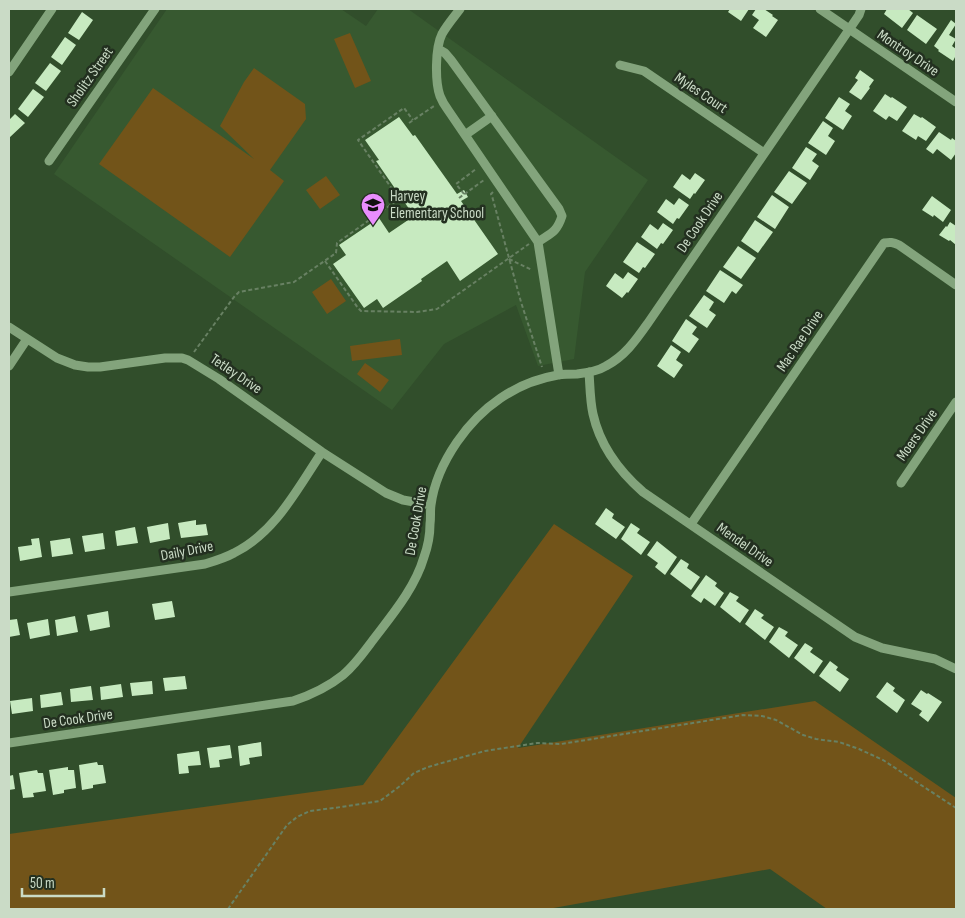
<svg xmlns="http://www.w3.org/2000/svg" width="965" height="918" viewBox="0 0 965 918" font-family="'Sofia Sans Condensed',sans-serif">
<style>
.built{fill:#375930}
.green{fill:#725419}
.building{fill:#c7eac0}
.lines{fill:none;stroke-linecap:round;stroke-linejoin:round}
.path{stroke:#688163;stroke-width:2;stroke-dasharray:4 2.5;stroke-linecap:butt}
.minor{stroke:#83a47c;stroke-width:9}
.labels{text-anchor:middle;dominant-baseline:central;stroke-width:5;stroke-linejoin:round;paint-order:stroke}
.street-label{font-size:15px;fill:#cadbc6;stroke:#233020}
.poi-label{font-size:15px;fill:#cadbc6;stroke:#233020;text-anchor:start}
</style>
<rect width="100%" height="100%" fill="#314e2b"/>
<path class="built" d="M167 9H341L366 26 378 9H408L648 180 585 272 574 359 538 366 516 305 444 344 392 410 54 174Z"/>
<path class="green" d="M350 33 371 81 355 88 334 39Z
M254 68 305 104 306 119 270 170 284 181 230 257 99 164 153 88 254 159 220 126 244 82Z
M326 176 340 195 320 209 306 190Z
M331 279 346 301 327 314 312 292Z
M400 339 402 355 352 361 350 346Z
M365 363 389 380 380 392 357 374Z
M554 524 633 576 518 748 815 701 956 798V909H827L770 869 548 909H9V834L363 785Z"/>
<path class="building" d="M730 9H749L741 21 728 12Z
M756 9H764L773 15 772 16 778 20 766 37 753 28 759 20 752 15Z
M887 9H908L913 13 902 28 884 14Z
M82 12 93 20 79 40 68 33Z
M917 15 937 29 926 44 907 30Z
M951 20 956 24 949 35 956 39 952 46 956 49V55L953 61 938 51 939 50 934 46Z
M65 37 76 45 62 65 51 57Z
M50 63 61 71 46 91 35 83Z
M860 70 874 80 869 87 870 88 861 100 849 92 858 80 855 78Z
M33 89 44 97 28 117 18 109Z
M885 94 891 98 892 97 907 107 897 121 889 116 886 120 873 111Z
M839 97 850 104 845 111 852 116 843 130 825 118Z
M15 114 25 123 9 138V120Z
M914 114 921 118 922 117 936 127 926 141 918 136 916 140 902 131Z
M399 117 413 136 415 135 457 194 464 190 468 197 461 201 498 254 460 281 447 261 421 279 422 281 383 308 377 299 364 308 333 264 346 255 339 245 379 218 389 233 414 216 376 161 379 160 365 140Z
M823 121 833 128 828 136 835 141 826 155 808 143Z
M939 132 951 140 952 138 956 141V153L951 160 937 149 933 154 926 149Z
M806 147 817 154 812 161 819 166 810 180 792 168Z
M789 171 807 183 792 204 774 192Z
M695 173 705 180 695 194 694 193 690 199 673 187 682 174 690 180Z
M772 195 789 207 775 229 757 217Z
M932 196 951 210 943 222 934 215 933 217 922 210Z
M679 198 689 205 679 219 677 218 673 224 657 212 666 199 674 205Z
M755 220 773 232 758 253 741 241Z
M950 222 956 226V245L950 240 949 241 939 235 946 226 947 227Z
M663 223 673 230 663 244 661 243 657 249 641 237 650 224 658 230Z
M637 242 655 254 645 268 643 267 639 273 623 262Z
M738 246 756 258 741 279 723 267Z
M720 270 743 285 736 294 732 291 724 303 706 291Z
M628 272 638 279 628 293 627 292 622 298 606 286 615 273 623 279Z
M704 295 714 302 709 310 716 315 707 328 689 316Z
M686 319 697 327 692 334 699 339 689 353 672 341Z
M671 345 681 352 676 360 683 365 674 378 657 366Z
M606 508 614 514 612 518 625 527 616 539 595 524Z
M196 520V525L206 524 208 535 181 538 178 523Z
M168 523 170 539 150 543 147 527Z
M631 523 640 529 637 533 650 542 641 555 621 539Z
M135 527 138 543 117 546 115 531Z
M103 533 105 549 85 552 82 536Z
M39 538 42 557 20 561 18 547 32 545 31 539Z
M70 538 73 554 52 557 50 541Z
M657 541 677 557 665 575 655 567 658 563 647 555Z
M681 559 689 564 687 568 700 577 691 590 670 574Z
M706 575 717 583 715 586 724 593 715 606 704 598 701 603 691 596Z
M730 592 739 597 736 601 749 610 740 623 720 607Z
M172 601 175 617 155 620 152 604Z
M755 609 764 615 761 618 774 627 765 640 745 624Z
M108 611 110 627 90 631 87 615Z
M75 616 78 632 57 636 55 620Z
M17 619 20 635 9 637V620Z
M48 619 50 635 30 639 27 623Z
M779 627 788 632 785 636 798 645 789 658 769 642Z
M805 643 813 648 810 652 823 661 814 674 794 658Z
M830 661 838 667 836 670 849 679 840 692 819 676Z
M185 676 187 689 165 691 163 678Z
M152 681 153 694 132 696 130 683Z
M887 682 895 688 893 691 905 700 897 713 876 697Z
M121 684 123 697 101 700 100 687Z
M91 686 93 700 71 702 70 689Z
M921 690 927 694 928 693 942 702 928 722 919 715 922 711 911 704Z
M61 692 63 705 41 708 40 695Z
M32 698 33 711 12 714 10 701Z
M261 742 262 756 249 758 250 764 240 766 238 746Z
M230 745 232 758 219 760 220 767 210 768 207 748Z
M199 751 201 765 188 766 189 773 179 774 177 754Z
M97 762 98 765H103L106 783 93 785V788L82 790 79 765Z
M68 767V770H74L76 788 64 790V793L53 795 49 770Z
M37 770 38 773H43L46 791 33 793 34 797 23 798 19 773Z
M13 775 15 789 9 790V776Z"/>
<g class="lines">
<path class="path" d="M409 123 434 106
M493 192 491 194 492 196 521 302 542 367
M464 194 456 184 476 169
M459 198 484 180
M509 259 532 270
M325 261 358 308 361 311 417 312 437 309 529 244
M194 352 234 297 239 292 294 282 336 253 337 243 399 199 358 140 404 108 413 120
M228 909 287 825 297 817 310 811 341 807 380 801 400 786 414 773 428 767 456 759 485 751 537 743 561 744 743 715 762 716 776 720 803 735 816 739 839 742 859 749 883 760 956 808"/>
<path class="minor" d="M460 9C454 17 447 25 442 34 435 48 435 82 440 96 442 101 445 106 448 110L538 242 559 375
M820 9 956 102
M438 49 445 53 451 60 559 209 562 216C557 232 551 233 538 242
M620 65 644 71 764 153
M9 72 52 9
M465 135 492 116
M49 161 155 9
M9 327 57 358 75 365 88 367H100L165 358H182L188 360 219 379 322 452 386 493 403 500 431 505
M9 366 27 339
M589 372C590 386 590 401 593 414 600 446 619 471 643 492L855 637 882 648 935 659 956 669
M901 483 956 402
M691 524 884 243C890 242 893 242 899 245L956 285
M9 592 205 564C215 561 225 558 234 553 275 533 298 488 322 452
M9 743 293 701C311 695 328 687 343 675 355 665 364 652 373 640 392 615 415 588 424 557 428 546 430 535 430 524 431 517 430 511 431 505 434 482 444 461 457 442 481 407 516 382 558 375 564 374 571 374 577 374 586 373 598 371 606 366 625 356 636 340 648 323L842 40 859 15 861 9"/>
</g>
<defs>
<symbol id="school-pin" viewBox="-11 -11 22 30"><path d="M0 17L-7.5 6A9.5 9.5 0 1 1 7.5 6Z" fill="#e98dfd" stroke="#233020"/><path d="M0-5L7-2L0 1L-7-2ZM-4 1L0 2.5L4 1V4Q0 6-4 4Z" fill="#111"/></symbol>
</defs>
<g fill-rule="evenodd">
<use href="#school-pin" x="359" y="191" width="28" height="38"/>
</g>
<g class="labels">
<g class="street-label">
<text transform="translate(908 53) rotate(34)">Montroy Drive</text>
<text transform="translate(90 77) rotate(-55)">Sholitz Street</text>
<text transform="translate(701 93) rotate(34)">Myles Court</text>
<text transform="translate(700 222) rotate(-56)">De Cook Drive</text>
<text transform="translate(800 341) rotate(-56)">Mac Rae Drive</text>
<text transform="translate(236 374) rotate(34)">Tetley Drive</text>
<text transform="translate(917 435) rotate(-55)">Moers Drive</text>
<text transform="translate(416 521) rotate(-80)">De Cook Drive</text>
<text transform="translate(745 545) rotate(35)">Mendel Drive</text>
<text transform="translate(187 551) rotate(-11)">Daily Drive</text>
<text transform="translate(78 719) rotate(-8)">De Cook Drive</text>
</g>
<g class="poi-label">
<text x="390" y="196">Harvey<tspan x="390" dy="17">Elementary School</tspan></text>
</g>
</g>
<rect width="965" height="918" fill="none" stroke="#cadbc6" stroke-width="20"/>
<path d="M22 888v8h82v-8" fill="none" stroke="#cadbc6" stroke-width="2.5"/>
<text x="30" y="888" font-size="15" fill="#cadbc6" stroke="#233020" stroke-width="4" paint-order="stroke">50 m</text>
</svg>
